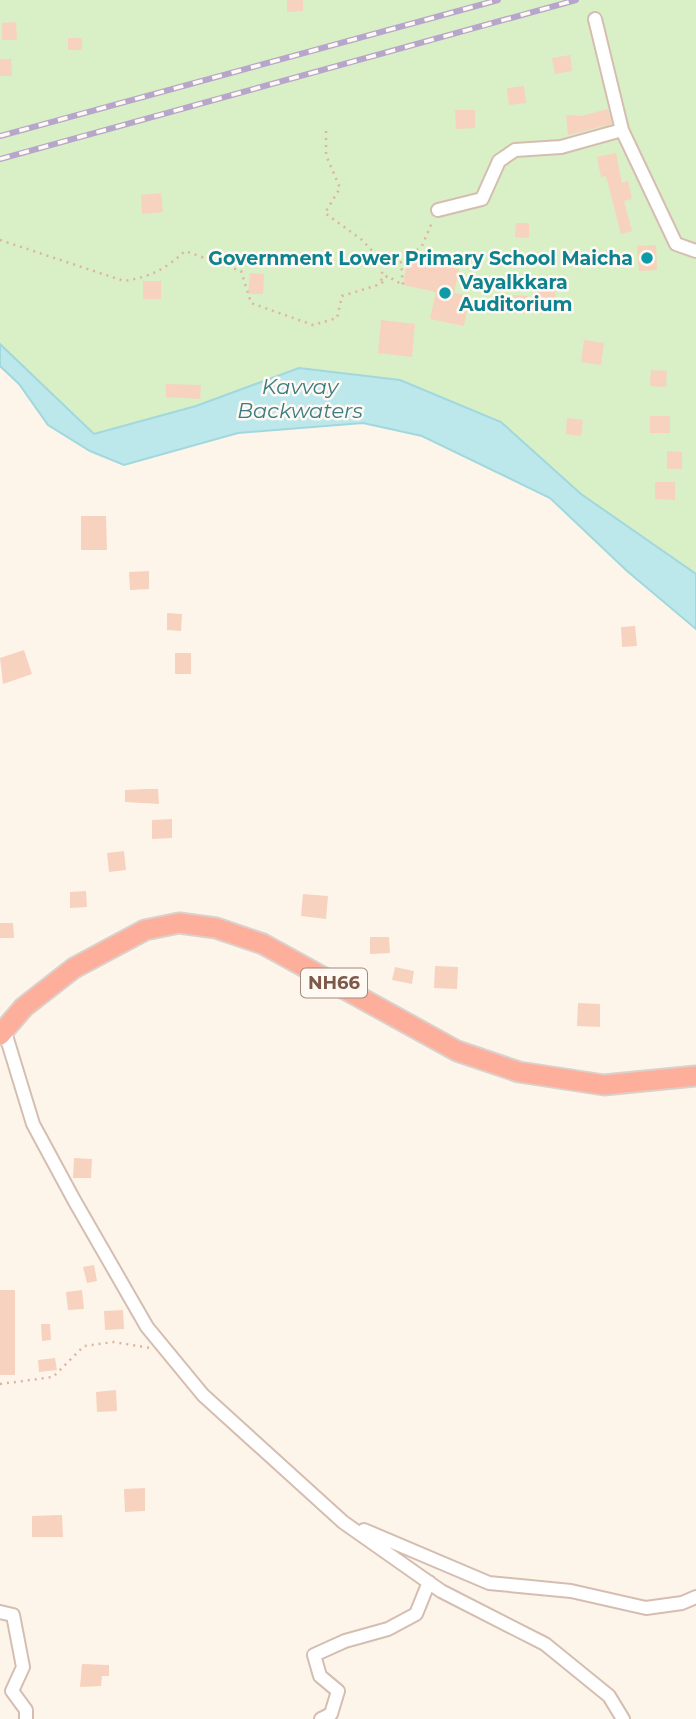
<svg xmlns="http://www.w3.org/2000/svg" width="696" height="1719" viewBox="0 0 696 1719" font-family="Montserrat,sans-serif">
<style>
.green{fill:#d9efc6}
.water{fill:#bce7eb;stroke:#a1d8de;stroke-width:2}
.building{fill:#f7d2bf}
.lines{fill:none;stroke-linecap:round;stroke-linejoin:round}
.minor-casing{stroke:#d5beb1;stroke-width:16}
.highway-casing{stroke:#dbd1cc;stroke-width:23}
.path{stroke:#ddb4a1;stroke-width:2.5;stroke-dasharray:2 5;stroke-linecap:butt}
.minor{stroke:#fff;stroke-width:12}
.highway{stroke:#fdaf9c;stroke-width:19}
.rail-casing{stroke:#b7a5cb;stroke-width:6}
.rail{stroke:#fff9f3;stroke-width:3.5;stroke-dasharray:10;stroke-linecap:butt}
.culture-dot{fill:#0f9aa8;stroke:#fff9f3;stroke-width:2.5}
.labels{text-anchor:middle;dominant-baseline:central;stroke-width:5;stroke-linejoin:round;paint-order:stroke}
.shield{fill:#fff9f3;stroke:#a4897d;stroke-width:2}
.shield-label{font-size:18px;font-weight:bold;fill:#7d594a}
.culture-label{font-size:19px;font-weight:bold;fill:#0d838f;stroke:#fff9f3;text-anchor:end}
.water-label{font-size:21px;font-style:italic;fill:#3b7c83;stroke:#fff9f3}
</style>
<rect width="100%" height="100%" fill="#fef5ea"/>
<path class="green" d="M0 0H696V574L581 494 501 422 196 406 94 434 0 344Z"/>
<path class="water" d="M0 344 94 434 196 406 299 368 400 380 501 422 581 494 696 574V629L627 571 550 498 422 436 363 423 238 433 124 465 90 451 48 425 19 384 0 366Z"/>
<path class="building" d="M287 0H303V11L287 12Z
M16 22 17 40H2V23Z
M68 38H82V50H68Z
M570 55 572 71 555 74 552 58Z
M0 59H11L12 76H0Z
M524 86 526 103 509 105 507 88Z
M608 109 612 124 568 135 566 115 581 116Z
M455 110H475V128L456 129Z
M616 153 622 183 628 181 632 199 624 201 632 231 621 234 606 176 601 177 597 157Z
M161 193 163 212 142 214 141 195Z
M516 223H529V238L515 237Z
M656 245 657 270 639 271 637 246Z
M408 259 459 269 454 293 470 296 464 326 430 319 436 292 403 285Z
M250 273 264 274 263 294H248Z
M143 281H161V299H143Z
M555 289 556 300 539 301 538 290Z
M513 295 528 296 526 313 511 312Z
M381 320 415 324 412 357 378 353Z
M584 340 604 343 601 365 581 362Z
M651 370 667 371 666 387 650 386Z
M166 384 201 385 200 399 166 397Z
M650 416H670V433H650Z
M567 418 583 420 581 436 566 434Z
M667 451 682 452V469H667Z
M655 482H675V500L655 499Z
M81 516H106L107 550H81Z
M149 571V589L130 590 129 572Z
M167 613 182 614 181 631 167 630Z
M635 626 637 646 622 647 621 627Z
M24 650 32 674 3 684 0 658Z
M175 653H191V674H175Z
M146 789H158L159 804 125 802V790Z
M172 819V838L152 839V820Z
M124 851 126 870 109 872 107 853Z
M86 891 87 907 70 908V892Z
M303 894 328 896 326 919 301 916Z
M0 923H13L14 938H0Z
M370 937H389L390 953 370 954Z
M435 966 458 967 457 989 434 988Z
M395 967 414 971 412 984 392 980Z
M578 1003 600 1004V1027L577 1026Z
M74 1158 92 1159 91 1178H73Z
M94 1265 97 1281 87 1283 83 1267Z
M0 1290H15V1375H0Z
M82 1290 84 1309 68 1310 66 1292Z
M123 1310 124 1329 105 1330 104 1311Z
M41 1324H50L51 1340 42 1341Z
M55 1358 57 1370 39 1372 38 1360Z
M116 1390 117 1411 97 1412 96 1392Z
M145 1488V1511L125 1512 124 1489Z
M62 1515 63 1537H32V1516Z
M82 1664 109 1665V1676H102L101 1686 80 1687Z"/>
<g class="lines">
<defs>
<path id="minor" d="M595 19 622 130 676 244 696 251
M438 210 482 199 499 161 515 150 561 147 622 130
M4 1029 33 1124 74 1200 147 1327 203 1395 343 1522 441 1591 545 1644 609 1696 623 1719
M364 1530 489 1583 571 1591 646 1608 682 1603 696 1597
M0 1612 13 1615 23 1667 12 1691 26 1710V1719
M321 1719 331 1714 338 1691 320 1676 314 1655 345 1641 388 1629 416 1614 429 1582"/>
<path id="highway" d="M0 1035 24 1007 74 968 145 930 179 923 216 928 263 944 457 1051 519 1072 604 1085 696 1076"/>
</defs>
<use href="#minor" class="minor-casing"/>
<use href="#highway" class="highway-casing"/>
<path class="path" d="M326 131V155L340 188 325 213 362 240 383 262 381 284
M0 240 124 281C150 277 166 269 185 251L241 271 251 303 313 325 337 318 342 296 381 284 387 276 403 285 401 262 422 246 433 220
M0 1384 53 1377 84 1346 114 1342 150 1348"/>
<use href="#minor" class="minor"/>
<use href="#highway" class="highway"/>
<defs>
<path id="rail" d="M0 136 498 0
M0 159 576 0"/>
</defs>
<use href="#rail" class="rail-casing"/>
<use href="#rail" class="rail"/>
</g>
<g class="culture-dot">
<circle cx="647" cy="258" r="7"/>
<circle cx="445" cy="293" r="7"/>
</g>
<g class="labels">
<rect class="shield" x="301" y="968.5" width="66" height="29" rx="5"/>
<g class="shield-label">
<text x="334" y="983">NH66</text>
</g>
<g class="culture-label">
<text x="633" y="258">Government Lower Primary School Maicha</text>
<text x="459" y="282" text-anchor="start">Vayalkkara<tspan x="459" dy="22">Auditorium</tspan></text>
</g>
<g class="water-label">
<text x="300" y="386">Kavvay<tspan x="300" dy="24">Backwaters</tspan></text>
</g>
</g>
</svg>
